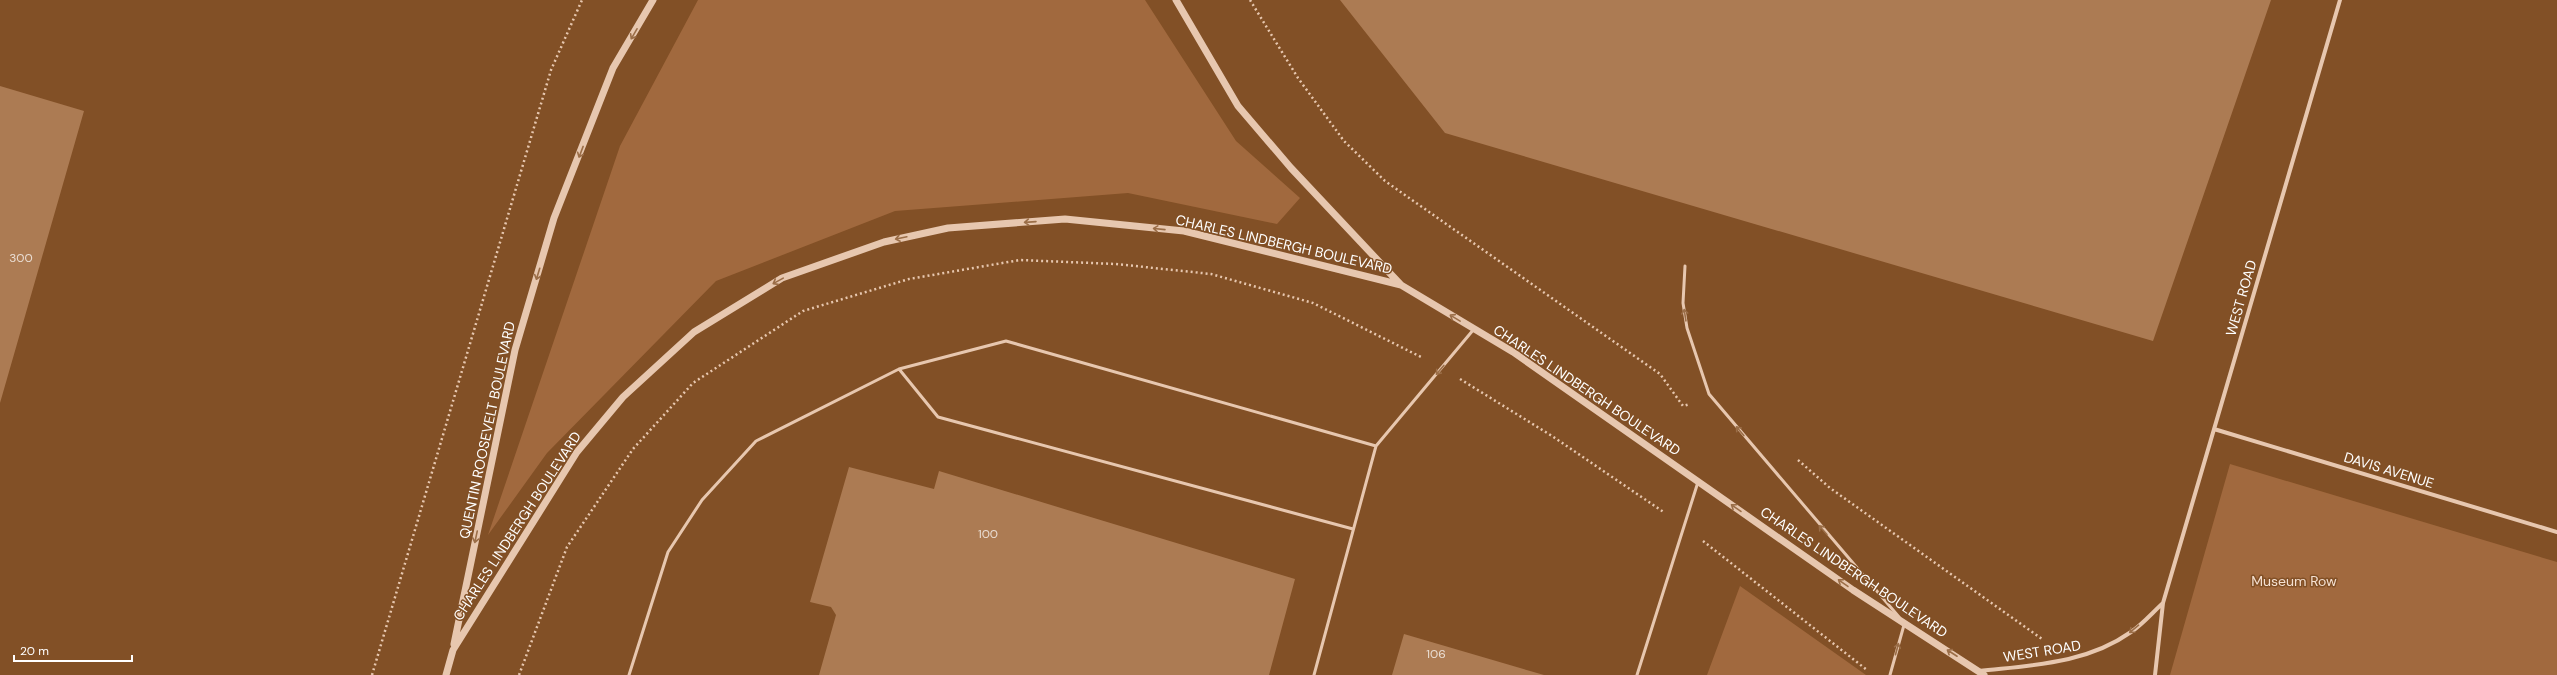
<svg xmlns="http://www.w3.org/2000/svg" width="2557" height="675" viewBox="0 0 2557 675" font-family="'DM Sans',sans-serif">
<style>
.green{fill:#a1693e}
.building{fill:#ac7b53}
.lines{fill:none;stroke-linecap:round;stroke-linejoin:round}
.path{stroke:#e7c7af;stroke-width:2.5;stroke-dasharray:2 3;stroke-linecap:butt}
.service{stroke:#e7c7af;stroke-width:3}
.minor{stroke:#e7c7af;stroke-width:4}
.tertiary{stroke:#e7c7af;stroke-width:7}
.oneway{stroke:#9b6e48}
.labels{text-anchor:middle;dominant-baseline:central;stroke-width:3;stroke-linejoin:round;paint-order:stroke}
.number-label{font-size:12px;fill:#eaded4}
.street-label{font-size:14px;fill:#fff;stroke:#825026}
.park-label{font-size:14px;fill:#f5e1d2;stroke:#825026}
</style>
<rect width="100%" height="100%" fill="#825026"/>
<path class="green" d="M698 0H1145L1236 141 1300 198 1277 224 1128 193 895 211 716 281 547 453 488 535 620 146Z
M2230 464 2557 562V675H2170Z
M1740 586 1866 675H1707Z"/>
<path class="building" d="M1340 0H2271L2153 341 1445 133Z
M0 86 84 111 0 403Z
M849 467 934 489 939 471 1295 579 1269 675H819L836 615 831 607 810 602Z
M1404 634 1544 675H1392Z"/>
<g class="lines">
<path class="path" d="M1250 0 1298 78 1344 141 1385 181 1660 374 1683 406 1690 404
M1460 379 1552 436 1665 513
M1798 460 1830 488 2042 639
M1703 541 1867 670
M372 675 551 70 582 0
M519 675 567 547 633 449 693 383 803 311 909 279 1020 260 1116 264 1211 274 1313 303 1421 357"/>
<path class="service" d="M1685 266 1683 303 1687 328 1709 394 1899 617
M899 369 938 417 1353 529
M1376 446 1474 329
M629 675 668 552 702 500 756 441 899 369 1006 341 1376 446 1314 675
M1637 675 1698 482
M1890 675 1904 625"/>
<path class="minor" d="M2214 429 2557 532
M1979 671C2032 665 2086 664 2131 632 2143 624 2153 612 2163 603
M2155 675 2163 603 2340 0"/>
<path class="tertiary" d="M1176 0 1238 106 1291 168 1401 285
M454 644 515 350 554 218 613 68 653 0
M446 675 453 650 577 452 623 397 694 332 782 278 884 242 948 228 1065 219 1184 231 1401 285 1513 352 1853 590 1984 675"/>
</g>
<defs><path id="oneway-shaft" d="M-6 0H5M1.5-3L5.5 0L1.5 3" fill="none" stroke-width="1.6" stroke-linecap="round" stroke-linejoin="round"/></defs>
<g class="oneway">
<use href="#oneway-shaft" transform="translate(634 34) rotate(120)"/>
<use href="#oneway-shaft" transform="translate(581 152) rotate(111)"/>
<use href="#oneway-shaft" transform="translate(1030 222) rotate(176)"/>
<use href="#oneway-shaft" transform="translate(1159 229) rotate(-174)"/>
<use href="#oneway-shaft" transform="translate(901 238) rotate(168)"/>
<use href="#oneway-shaft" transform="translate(538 274) rotate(107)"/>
<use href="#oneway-shaft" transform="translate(778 281) rotate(151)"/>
<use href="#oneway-shaft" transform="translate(1685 315) rotate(-99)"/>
<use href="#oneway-shaft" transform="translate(1455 318) rotate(-149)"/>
<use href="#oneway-shaft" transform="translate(1440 370) rotate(130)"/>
<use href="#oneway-shaft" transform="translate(1740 431) rotate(-130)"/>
<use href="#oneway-shaft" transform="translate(1736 508) rotate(-145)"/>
<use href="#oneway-shaft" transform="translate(1823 530) rotate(-131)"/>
<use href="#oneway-shaft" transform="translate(476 537) rotate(102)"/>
<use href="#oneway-shaft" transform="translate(1843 583) rotate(-145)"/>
<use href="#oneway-shaft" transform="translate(2134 629) rotate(140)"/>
<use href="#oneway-shaft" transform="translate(1897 649) rotate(-75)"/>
<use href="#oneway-shaft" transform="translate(1952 653) rotate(-147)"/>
</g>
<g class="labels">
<g class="number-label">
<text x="21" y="258">300</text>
<text x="988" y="534">100</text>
<text x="1436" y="654">106</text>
</g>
<g class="street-label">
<text transform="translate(1284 244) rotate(13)">CHARLES LINDBERGH BOULEVARD</text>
<text transform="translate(2241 298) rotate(-74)">WEST ROAD</text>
<text transform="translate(1587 390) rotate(34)">CHARLES LINDBERGH BOULEVARD</text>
<text transform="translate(487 430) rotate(-78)">QUENTIN ROOSEVELT BOULEVARD</text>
<text transform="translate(2389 470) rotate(17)">DAVIS AVENUE</text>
<text transform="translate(517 526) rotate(-57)">CHARLES LINDBERGH BOULEVARD</text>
<text transform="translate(1854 572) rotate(34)">CHARLES LINDBERGH BOULEVARD</text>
<text transform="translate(2042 651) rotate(-9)">WEST ROAD</text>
</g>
<g class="park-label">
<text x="2294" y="581">Museum Row</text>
</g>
</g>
<path d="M14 655v6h118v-6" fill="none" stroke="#ffffff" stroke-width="2"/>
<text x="20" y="655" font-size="12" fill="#ffffff" stroke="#825026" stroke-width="3" paint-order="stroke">20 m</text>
</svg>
